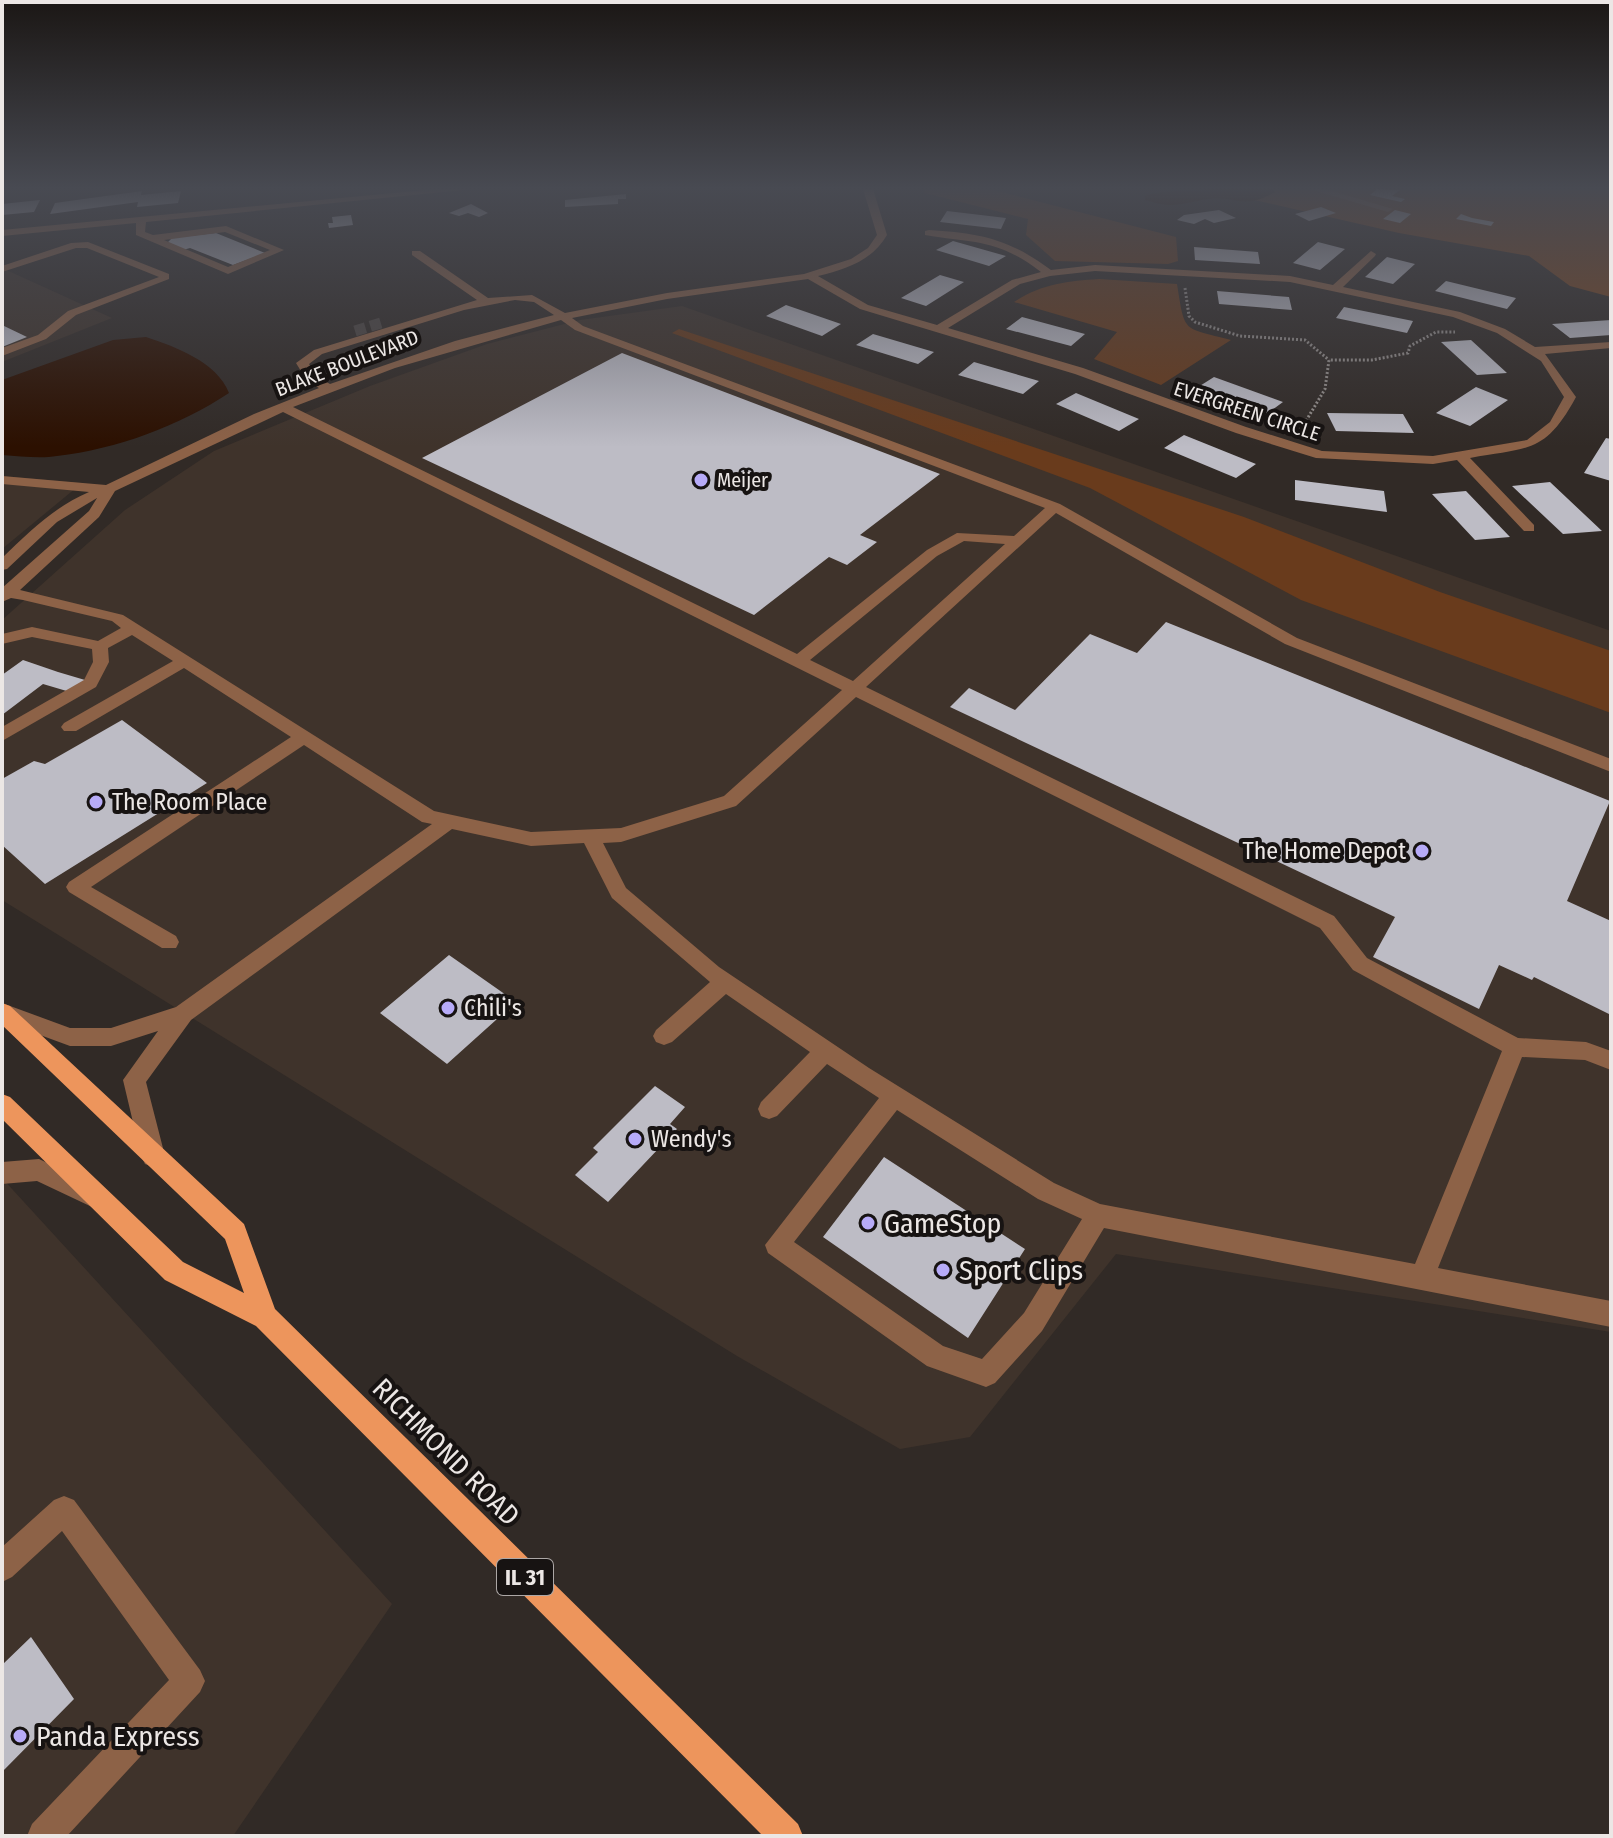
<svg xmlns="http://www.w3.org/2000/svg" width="1613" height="1838" viewBox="0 0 1613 1838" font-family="'Fira Sans Condensed',sans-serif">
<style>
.built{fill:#3f332b}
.green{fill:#693b1c}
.forest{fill:#7c451f}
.water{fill:#2c1000}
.building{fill:#bdbcc5}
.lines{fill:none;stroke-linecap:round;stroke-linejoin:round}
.minor-tunnel{stroke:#4d4643;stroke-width:11;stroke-dasharray:11 5;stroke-linecap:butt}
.path{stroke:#948e8b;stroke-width:3;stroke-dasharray:2 2;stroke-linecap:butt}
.minor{fill:#8d6247;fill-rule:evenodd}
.major{fill:#ed955c;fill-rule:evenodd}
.poi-dot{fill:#b7abf8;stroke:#171312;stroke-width:3}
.labels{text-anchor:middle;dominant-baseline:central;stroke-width:8;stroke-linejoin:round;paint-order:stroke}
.far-street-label{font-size:20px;fill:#ece7e5;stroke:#171312}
.far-poi-label{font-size:20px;fill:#ece7e5;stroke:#171312;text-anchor:start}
.shield{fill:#171312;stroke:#aca7a6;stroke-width:2}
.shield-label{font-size:22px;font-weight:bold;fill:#ece7e5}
.poi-label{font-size:24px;fill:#ece7e5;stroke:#171312;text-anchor:start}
.near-poi-label{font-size:28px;fill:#ece7e5;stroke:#171312;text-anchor:start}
.near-street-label{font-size:28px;fill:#ece7e5;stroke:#171312}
</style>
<rect width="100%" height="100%" fill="#312a26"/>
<path class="built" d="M2 268 112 318 2 362Z
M682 306 1611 631V1332L1116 1254 970 1437 900 1449 737 1356 2 900V620L125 510 214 451 370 386 487 344 580 320Z
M2 476 82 483 2 549Z
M2 1178 392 1604 233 1836H2Z"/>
<path class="green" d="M923 189H990L1176 237 1178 261 1168 264 1055 261 1026 235 1028 219 925 193Z
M1099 279 1177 284C1185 334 1182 327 1231 340L1161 385 1094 359 1117 332 1014 302C1041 284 1068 281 1099 279Z
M679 329 1244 517 1440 592 1611 651V713L1301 600 1090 488 672 333Z"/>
<path class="forest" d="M1206 189 1611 190V297L1570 286 1529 256 1399 233Z"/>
<path class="water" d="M1208 189H1273L1275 192C1241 211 1236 195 1207 199 1180 204 1173 209 1145 200V196C1165 189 1187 193 1208 189Z
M146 337C176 347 217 362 229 393 179 426 117 449 57 456 40 459 20 456 2 455V380L113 340Z"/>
<path class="building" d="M1377 189 1400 190 1392 196 1405 199 1401 202 1370 195Z
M142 191 141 195 181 191 178 203 137 207 138 202 50 214 55 203Z
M626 194V199H618V204L565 207V200Z
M40 200 34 212 2 215V204Z
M471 204 488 213 479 217 468 213 459 216 449 213Z
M1321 207 1336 213 1309 221 1295 214Z
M1219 210 1236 218 1214 223 1205 219 1194 224 1177 220 1184 215Z
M1395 210 1411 214 1400 223 1383 219Z
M947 211 1006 218 1001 229 940 222Z
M1461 214 1472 218 1494 222 1491 226 1456 219Z
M351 215 353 225 329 228 328 223H333L332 217Z
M216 233 265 253 233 265 190 248 183 250 167 243 172 238Z
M953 241 1006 256 989 266 936 250Z
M1318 242 1345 249 1320 270 1293 263Z
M1194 247 1258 252 1260 264 1195 260Z
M1387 257 1415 264 1393 284 1365 277Z
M940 275 964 282 926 306 901 298Z
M1446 281 1516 298 1507 309 1435 291Z
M1217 291 1289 297 1292 310 1219 304Z
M786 305 841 324 822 336 766 316Z
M1344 307 1413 321 1407 333 1336 318Z
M1022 317 1085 334 1071 346 1006 329Z
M1611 320V335L1570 338 1552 324Z
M2 325 27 337 2 347Z
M873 334 934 352 918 364 856 345Z
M1471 340 1507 373 1477 375 1441 342Z
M622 353 940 474 860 535 877 542 847 565 829 557 754 615 422 458Z
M974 362 1039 381 1023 394 958 375Z
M1214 377 1283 402 1265 415 1195 389Z
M1476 387 1508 400 1470 426 1436 413Z
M1076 393 1139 419 1119 431 1056 404Z
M1327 413 1403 414 1414 433 1336 431Z
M1184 435 1256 464 1236 478 1164 448Z
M1606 438 1611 439V481L1584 473Z
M1295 480 1384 491 1387 512 1295 500Z
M1550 482 1602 531 1563 534 1512 486Z
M1466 491 1510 537 1475 540 1432 494Z
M1166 622 1610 801 1567 901 1611 921V1015L1534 977 1532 980 1499 965 1479 1009 1373 957 1395 917 950 707 969 688 1015 710 1090 634 1137 653Z
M23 660 58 672 85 680 70 692 43 684 2 715V675Z
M122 720 207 783 45 884 2 845V779L34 761 45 764Z
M449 955 516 1002 447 1064 380 1013Z
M655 1086 685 1107 670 1124 677 1129 608 1202 575 1175 598 1152 593 1148Z
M884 1157 1025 1249 968 1338 823 1237Z
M31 1637 74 1699 2 1772V1665Z"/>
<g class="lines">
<path class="minor-tunnel" d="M355 331 381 323"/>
<path class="path" d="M1185 288 1189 316 1195 322 1240 336 1305 340 1329 360
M1300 431 1325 389 1329 360H1372L1408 353 1410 346 1436 332H1455"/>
<path class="minor" d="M436 189H473L146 222 145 232 153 235 226 226 284 250 228 274 136 235V223L2 236V230ZM225 232 270 250 228 267 164 240Z
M863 189H873L887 235C872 261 846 269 818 276L868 305 937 325 1012 280 1041 272C996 238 977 244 925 235V231L929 230C980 233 1009 239 1051 270L1095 265 1290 276 1333 285 1371 251 1376 254 1375 256 1343 287 1460 312 1505 329 1535 347 1611 342V348L1545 354 1576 397C1545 454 1529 447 1470 458L1534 525V531H1524L1457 460 1433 464 1316 458 1236 433 1075 374 860 309 808 279 667 299 572 318 583 326 1060 504 1297 638 1611 759V772L1285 644 1056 513 866 687 1334 916 1367 958 1518 1038 1586 1042 1611 1051V1070L1585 1060 1522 1057 1438 1268 1611 1301V1327L1104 1228 1042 1331 995 1383 986 1387 927 1366 768 1253 765 1245 879 1098 827 1064 777 1116 769 1119 761 1116 758 1109 761 1102 810 1052 726 994 672 1042 664 1045 656 1042 653 1036 656 1030 710 982 612 898 584 843 531 846 452 829 191 1020 146 1082 165 1156 161 1164 153 1167 145 1164 141 1156 123 1080 158 1031 111 1046H70L2 1021V1003L70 1028H111L176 1007 432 824 422 822 304 745 91 887 176 936 179 942 176 948H162L69 892 66 887 69 882 291 737 184 668 76 731H64L61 727 64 723 173 661 132 635 108 648 109 662 96 687 2 741V727L84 680 93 662 92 649 32 637 2 644V634L32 627 98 641 121 628 112 621 23 600 11 598 2 602V588L89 511 97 498 57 522 7 569 2 570V558C29 532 54 507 89 492L2 484V476L106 485 254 414 319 388 307 381 296 363 314 350 477 300 412 255V251H420L488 298 532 295 565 313 667 293 804 274 851 259 868 248 877 235ZM1095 271 1290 282 1453 317 1497 333 1541 361 1564 397 1550 422 1527 440 1433 456 1322 451 1246 427 1083 368 948 328 1020 284 1050 276ZM515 300 534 302 554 315 455 341 330 384 316 376 309 364 322 354 464 310ZM561 320 575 330 1045 508 1014 536 957 533 927 550 797 654 293 407 395 368ZM283 412 842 690 724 796 621 828 531 832 434 811 123 615 20 590 99 517 115 491ZM964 541 1005 544 853 681 810 660 937 556ZM856 697 1320 928 1353 970 1502 1051 1415 1264 1100 1204 1054 1183 869 1068 719 967 626 888 603 843 621 842 736 806ZM897 1110 1038 1199 1082 1219 1024 1313 982 1359 943 1346 794 1242Z
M1309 189H1325L1393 209 1388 212Z
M88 242 169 274V279L76 315 46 339 2 356V348L38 335 68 311 159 277 87 248H76L2 272V266L71 243Z
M39 1159 100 1188 104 1196 100 1204 92 1207 37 1181 2 1184V1162Z
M64 1496 74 1500 200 1670 205 1681 200 1692 67 1836H27L32 1824 169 1680 62 1531 12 1577 2 1582V1547L54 1500Z"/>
<path class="major" d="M2 1003 10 1006 244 1224 275 1309 798 1824 803 1836H763L256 1326 165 1280 2 1119V1094L10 1097 183 1262 244 1293 225 1239 2 1025Z"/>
</g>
<linearGradient id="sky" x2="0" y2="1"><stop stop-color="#1b1715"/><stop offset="0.42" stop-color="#484a52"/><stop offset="1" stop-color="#484a52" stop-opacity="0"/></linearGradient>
<rect width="1613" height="447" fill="url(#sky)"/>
<g class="poi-dot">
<circle cx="701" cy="480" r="8"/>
<circle cx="96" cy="802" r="8"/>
<circle cx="1422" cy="851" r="8"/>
<circle cx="448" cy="1008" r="8"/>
<circle cx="635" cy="1139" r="8"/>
<circle cx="868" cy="1223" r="8"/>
<circle cx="943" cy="1270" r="8"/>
<circle cx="20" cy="1736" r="8"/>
</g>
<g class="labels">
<g class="far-street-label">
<text transform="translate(347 363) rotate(-21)">BLAKE BOULEVARD</text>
<text transform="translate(1247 411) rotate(18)">EVERGREEN CIRCLE</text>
</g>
<g class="far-poi-label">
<text x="717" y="480">Meijer</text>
</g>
<rect class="shield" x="497" y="1559" width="56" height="36" rx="6"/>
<g class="shield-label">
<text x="525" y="1577">IL 31</text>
</g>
<g class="poi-label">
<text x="112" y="802">The Room Place</text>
<text x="1406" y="851" text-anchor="end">The Home Depot</text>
<text x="464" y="1008">Chili's</text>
<text x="651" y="1139">Wendy's</text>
</g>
<g class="near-poi-label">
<text x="884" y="1223">GameStop</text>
<text x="959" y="1270">Sport Clips</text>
<text x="36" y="1736">Panda Express</text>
</g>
<g class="near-street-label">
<text transform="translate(446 1452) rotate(45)">RICHMOND ROAD</text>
</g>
</g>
<rect width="1613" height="1838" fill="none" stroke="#ece7e5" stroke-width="8"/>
</svg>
